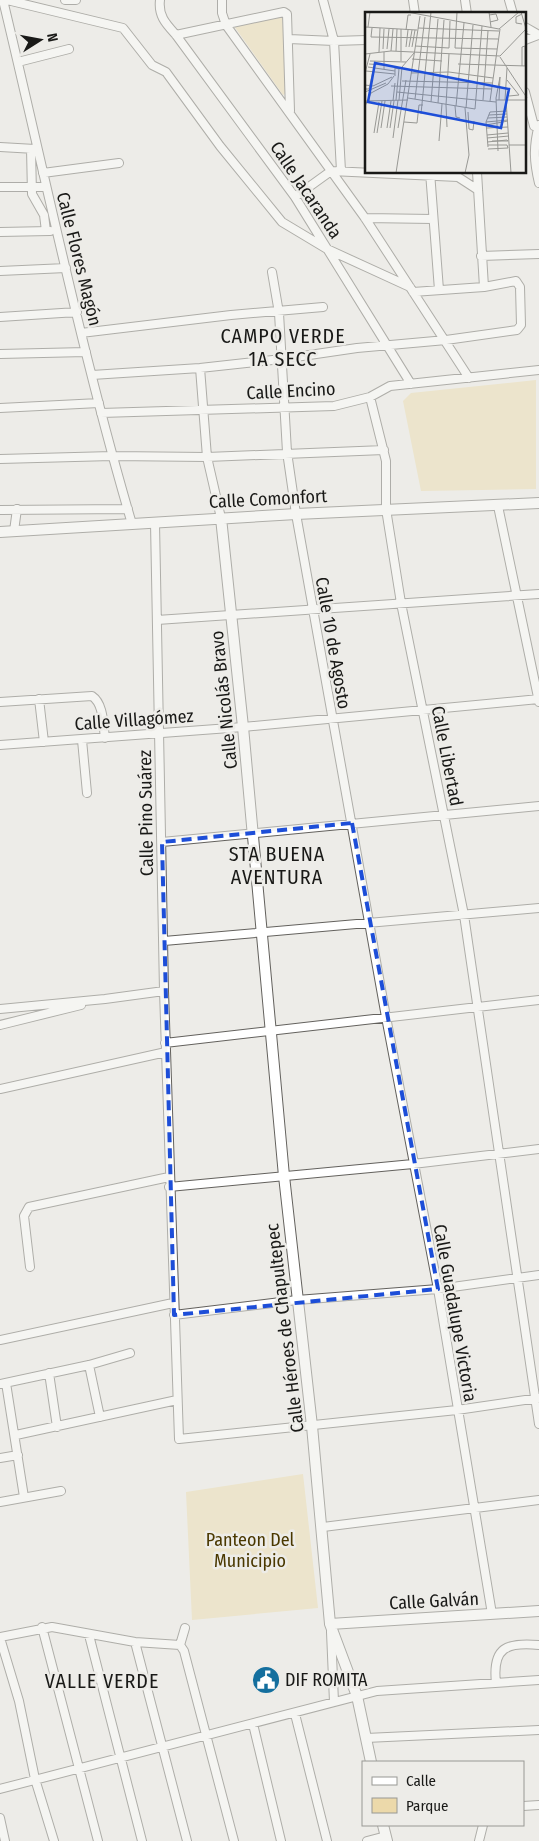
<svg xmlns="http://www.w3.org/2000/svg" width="539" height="1841" viewBox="0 0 539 1841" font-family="'Fira Sans Condensed',sans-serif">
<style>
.green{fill:#ecd9aa}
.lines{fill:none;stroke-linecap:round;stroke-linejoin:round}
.minor-casing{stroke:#63615d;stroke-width:10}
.tertiary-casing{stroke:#63615d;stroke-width:12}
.minor{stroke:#fff;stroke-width:8}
.tertiary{stroke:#fff;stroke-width:10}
.marked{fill:none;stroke:#1d4ed8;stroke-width:4;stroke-dasharray:10 6;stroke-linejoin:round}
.labels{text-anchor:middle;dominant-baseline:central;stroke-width:5;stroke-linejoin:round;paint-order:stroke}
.street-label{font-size:18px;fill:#191917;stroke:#edece8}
.park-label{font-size:18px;fill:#4a3800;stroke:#edece8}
.poi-label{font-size:18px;fill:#191917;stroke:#edece8;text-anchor:start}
.quarter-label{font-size:20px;letter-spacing:1px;fill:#191917;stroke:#edece8}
.inset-road{fill:none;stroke:#989894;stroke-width:1}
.view{fill:#1d4ed8;fill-opacity:0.15;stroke:#1d4ed8;stroke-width:2.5}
.inset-edge{fill:none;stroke:#191917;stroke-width:2.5}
</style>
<rect width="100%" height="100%" fill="#edece8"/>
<path class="green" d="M282 13 287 93 283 95 234 26Z
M536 380V489L421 491 403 401 411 393Z
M303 1474 318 1608 192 1620 186 1492Z"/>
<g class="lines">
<defs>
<path id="minor" d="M3 0C45 175 81 351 132 524
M7 0 123 28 152 65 166 72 220 146 282 222 327 249 410 287
M65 0H76
M160 0C158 16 166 24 176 35L295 197 411 384
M222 0V13L226 25 365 218 469 378
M323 0 334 41 341 171
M413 0 415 14
M465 0 467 14
M509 0 513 14
M525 27 539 35
M176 35 284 12 287 14 290 111
M289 39 334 41 366 40
M525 40 538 35
M18 62 69 49
M525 92 534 126
M539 125C533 147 534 162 539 183
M0 147 35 149
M31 149 32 194 44 215 46 231
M430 172 439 290
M477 172 484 287
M43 173 119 163
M0 187H46
M295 197 331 171 458 177 478 190
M365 218 433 219
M0 232 50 231
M481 256 539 254
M0 271 66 268
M272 272 279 313 287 452 296 514 386 1017 438 1289 492 1614
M0 317 77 312
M81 333 231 315 323 307
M0 354 86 352
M200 368 207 457 221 518
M92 375 200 368 282 359 357 348 446 340 517 330 521 325 520 287 516 281 484 287 413 292
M370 397 386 461V509L401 603 464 915 539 1424
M0 408 99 403
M101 413 334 406 370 397 390 386 539 370
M0 459 112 456 207 457 384 450
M498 506 539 702
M0 510 128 509
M155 523 164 991 179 1439 457 1410 539 1398
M14 531 17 509
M157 620 539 594
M39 699 44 742
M0 702 92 696C104 704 103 725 105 738
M82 740 87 793
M0 745 243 727 539 699
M162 842 539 806
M164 941 539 908
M0 1009 105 999 164 991
M0 1025 81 1005
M165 1043 539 1000
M0 1089 166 1052
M169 1187 413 1164 539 1149
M30 1267 24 1216 29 1207 169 1177
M174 1315 297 1300 438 1289 539 1275
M0 1340 173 1303
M89 1365 100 1417
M49 1373 57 1427
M6 1383 24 1497
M0 1384 89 1365 130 1353
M16 1435 177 1400
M0 1458 18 1455
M0 1502 61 1491
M323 1527 539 1500
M42 1627 98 1841
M331 1632 334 1702
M89 1635 142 1841
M0 1637 52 1627 135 1642 180 1645
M0 1638 19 1701 35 1779 54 1841
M135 1642 187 1841
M180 1645 184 1651 234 1841
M180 1645 185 1628
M496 1683C492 1647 507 1642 539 1645
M295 1714 327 1841
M253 1724 281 1841
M366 1738 539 1730
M0 1789 377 1691 539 1680
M523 1806 539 1805
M0 1818 5 1841
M367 1841 386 1836
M479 1841 483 1825"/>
<path id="tertiary" d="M221 518 243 727 284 1176 312 1426 330 1624 357 1696 371 1762
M0 532 296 514 539 503
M330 1624 539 1611
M383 1825 387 1841"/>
</defs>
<use href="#minor" class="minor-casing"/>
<use href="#tertiary" class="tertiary-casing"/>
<use href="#minor" class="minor"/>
<use href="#tertiary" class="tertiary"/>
</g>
<path d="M0 0H539V1841H0ZM352 823 438 1289 174 1315 162 842Z" fill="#edece8" fill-opacity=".55" fill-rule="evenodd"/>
<path class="marked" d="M352 823 438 1289 174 1315 162 842Z"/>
<defs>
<symbol id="civic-disc" viewBox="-11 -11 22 22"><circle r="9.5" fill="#146f9e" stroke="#edece8"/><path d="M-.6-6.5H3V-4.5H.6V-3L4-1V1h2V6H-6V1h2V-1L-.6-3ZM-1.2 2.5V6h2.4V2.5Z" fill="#fff"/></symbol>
</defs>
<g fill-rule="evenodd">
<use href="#civic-disc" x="250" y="1664" width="32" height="32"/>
</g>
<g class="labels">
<g class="street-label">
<text transform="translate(306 190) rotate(56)">Calle Jacaranda</text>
<text transform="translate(79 259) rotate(76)">Calle Flores Magón</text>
<text transform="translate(291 391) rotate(-3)">Calle Encino</text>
<text transform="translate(268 499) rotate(-3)">Calle Comonfort</text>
<text transform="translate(333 643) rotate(80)">Calle 10 de Agosto</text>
<text transform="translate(224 700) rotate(-96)">Calle Nicolás Bravo</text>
<text transform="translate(134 720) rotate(-4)">Calle Villagómez</text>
<text transform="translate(447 756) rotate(79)">Calle Libertad</text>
<text transform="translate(146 813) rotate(-91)">Calle Pino Suárez</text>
<text transform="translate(455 1313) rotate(80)">Calle Guadalupe Victoria</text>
<text transform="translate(285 1328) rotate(-97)">Calle Héroes de Chapultepec</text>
<text transform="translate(434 1601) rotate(-3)">Calle Galván</text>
</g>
<g class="park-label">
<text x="250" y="1540">Panteon Del<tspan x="250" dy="21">Municipio</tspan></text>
</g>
<g class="poi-label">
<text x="285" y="1680">DIF ROMITA</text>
</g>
<g class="quarter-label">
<text x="283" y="336">CAMPO VERDE<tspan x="283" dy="23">1A SECC</tspan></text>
<text x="277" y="854">STA BUENA<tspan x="277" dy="23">AVENTURA</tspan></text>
<text x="102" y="1681">VALLE VERDE</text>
</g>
</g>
<g transform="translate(365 12)">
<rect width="161" height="161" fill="#edece8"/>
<path class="inset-road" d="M42 0 134 17M92 0 90 36 132 37M124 0 126 15M156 0 162 20M157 2 151 5V11L157 12M124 3 131 2 133 8 125 10M0 15 52 18M3 15 5 0M7 16 6 25 133 27M53 16 134 19M134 17 154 0M41 18 43 3H46M50 34 84 36 85 9M160 34V54M41 35 43 18M44 35 47 18M47 35 50 18M18 37 19 17M22 37 24 17M26 39 28 17M31 39 32 17M14 40 15 16M19 40V57M0 42 26 39 135 44M135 44 162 16M135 45 162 86M47 47 77 49M5 49 41 50M36 49V17M4 52 19 53M93 52 162 54M157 54V35L160 34M3 55 30 59M1 59 30 62M0 61 5 42M46 61 84 60 128 66M30 64V56L34 57 31 88M142 68 154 83 144 84M37 69 127 71M0 73 8 74 27 65M26 74 127 77M0 77H4L8 59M0 80 21 71M32 80 131 90M43 86 110 97 117 14M50 87 60 5M34 88 37 55 49 41M118 88 123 19M131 88H162M134 88 135 65M140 88 142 56M141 88 146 161M0 89 43 88M28 89 30 71M125 89 135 17M66 90 73 7M73 91 79 8M81 93 84 42M81 93 82 115M0 94 6 81 23 72 29 64M90 94 91 105 95 106M91 94 99 11M101 96 108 13M103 100 104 117 108 118 109 109M125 100 142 99M56 102 66 0M124 103 142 102M123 106 142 105M39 110 52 111 54 93H58M121 110 143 108M121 113 143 109M16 116 20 89M22 116 26 89M25 116 29 89M33 116 41 68M122 116 143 115M9 121 14 90M12 121 17 89M122 123 143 121M28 126 33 88M122 126 144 124M74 129 77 92M122 130 142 128 143 129H127M123 133H142L143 136 123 137M144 133H162M123 135 121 110 125 100M133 139 131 86 135 65M31 161 55 4M100 161 104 143 100 96"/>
<path class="view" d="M10 51 144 77 136 116 3 90Z"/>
<rect width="161" height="161" class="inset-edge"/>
</g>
<rect x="362" y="1761" width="162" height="65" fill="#edece8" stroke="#989894"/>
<rect x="372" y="1777" width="25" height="8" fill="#ffffff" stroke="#989894"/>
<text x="406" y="1786" font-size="15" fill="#191917">Calle</text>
<rect x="372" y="1798" width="25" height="15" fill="#ecd9aa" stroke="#989894"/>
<text x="406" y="1811" font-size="15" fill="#191917">Parque</text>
<g transform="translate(40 40) rotate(79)" stroke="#edece8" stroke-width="4" paint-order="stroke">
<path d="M0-4L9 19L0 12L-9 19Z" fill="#191917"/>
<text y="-8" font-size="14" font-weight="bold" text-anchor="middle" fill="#191917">N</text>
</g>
</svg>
